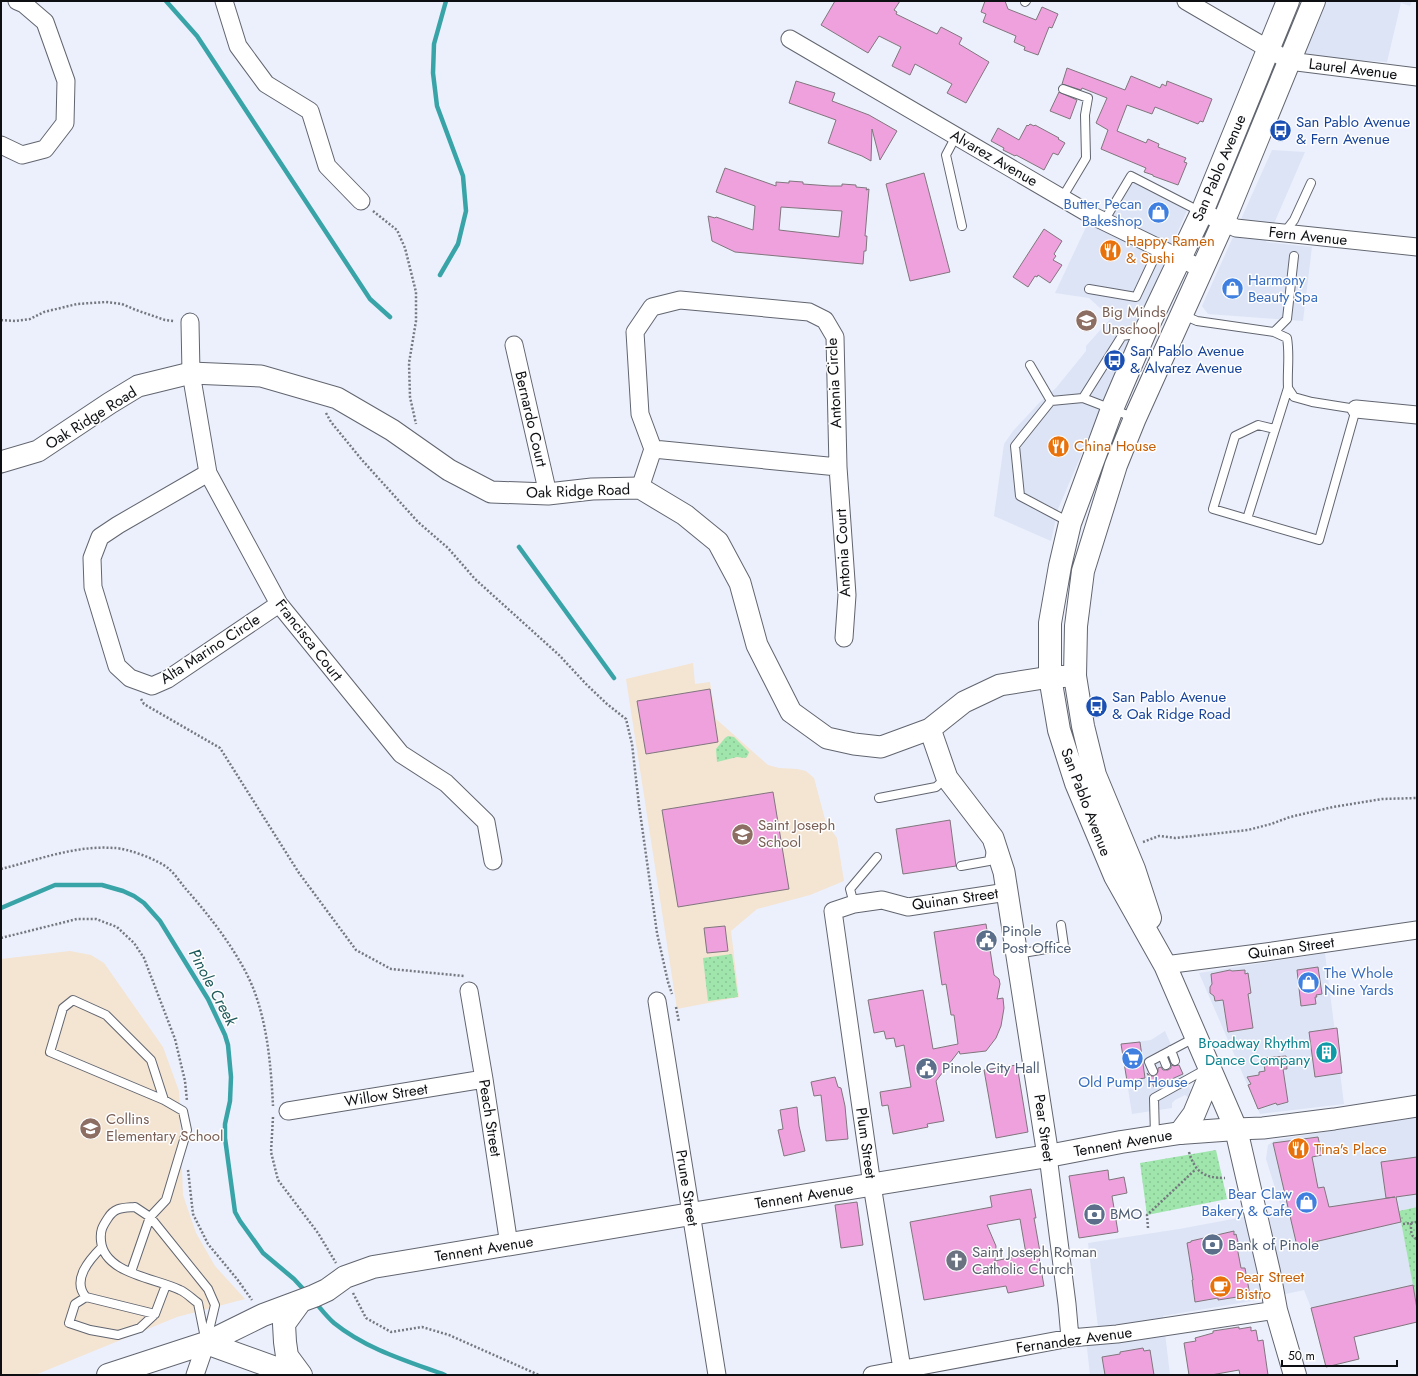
<svg xmlns="http://www.w3.org/2000/svg" width="1418" height="1376" viewBox="0 0 1418 1376" font-family="Jost,sans-serif">
<style>
.built{fill:#dde4f6}
.education{fill:#f4e4d2}
.green{fill:url(#green-dots)}
.lines{fill:none;stroke-linecap:round;stroke-linejoin:round}
.stream{stroke:#39a4a8;stroke-width:4.5}
.building{fill:#eea1dd;stroke:#80767d;fill-rule:evenodd}
.service-casing{stroke:#61656f;stroke-width:10}
.minor-casing{stroke:#61656f;stroke-width:19}
.tertiary-casing{stroke:#61656f;stroke-width:23}
.secondary-casing{stroke:#61656f;stroke-width:24}
.primary-casing{stroke:#61656f;stroke-width:24}
.path{stroke:#75787f;stroke-width:2.5;stroke-dasharray:2 2;stroke-linecap:butt}
.service{stroke:#fff;stroke-width:8}
.minor{stroke:#fff;stroke-width:17}
.tertiary{stroke:#fff;stroke-width:21}
.secondary{stroke:#fff;stroke-width:22}
.primary{stroke:#fff;stroke-width:22}
.labels{text-anchor:middle;dominant-baseline:central;stroke-width:3;stroke-linejoin:round;paint-order:stroke}
.street-label{font-size:15px;fill:#0d0f12;stroke:#fefefe}
.transit-label{font-size:15px;fill:#164399;stroke:#fefefe;text-anchor:start}
.shop-label{font-size:15px;fill:#366cbe;stroke:#fefefe;text-anchor:end}
.food-label{font-size:15px;fill:#c56008;stroke:#fefefe;text-anchor:start}
.education-label{font-size:15px;fill:#785e54;stroke:#fefefe;text-anchor:start}
.service-label{font-size:15px;fill:#4e5e75;stroke:#fefefe;text-anchor:start}
.culture-label{font-size:15px;fill:#0d838f;stroke:#fefefe;text-anchor:end}
.worship-label{font-size:15px;fill:#5b616d;stroke:#fefefe;text-anchor:start}
.water-label{font-size:16px;font-style:italic;fill:#1e595b;stroke:#fefefe}
</style>
<defs>
<pattern id="green-dots" width="8" height="8" patternUnits="userSpaceOnUse"><rect width="8" height="8" fill="#9fe5ac"/><path d="M2 2h.1M6 6h.1" fill="none" stroke="#88c393" stroke-width="1.8" stroke-linecap="round"/></pattern>
</defs>
<rect width="100%" height="100%" fill="#ecf0fc"/>
<path class="built" d="M1325 1H1412L1410 6 1401 3 1387 62 1303 56Z
M1272 150 1305 152 1266 242 1312 247 1303 321 1208 314 1202 306Z
M1130 170 1191 201 1058 509 1051 541 994 516 1004 444 1013 431 1040 402 1056 388 1086 351V346L1111 318 1089 298 1055 293 1087 225 1102 213Z
M1325 953 1344 1104 1260 1114 1199 973Z
M1165 1031 1191 1091 1189 1098 1185 1095 1175 1100 1172 1103V1108L1132 1114 1121 1044 1151 1040Z
M1417 1117V1207L1399 1211 1404 1221 1417 1309V1322L1320 1345 1311 1308 1304 1290 1258 1300 1163 1316 1170 1375H1090L1085 1330 1098 1327 1088 1243 1179 1229 1282 1210 1266 1159 1268 1145 1275 1140Z"/>
<path class="education" d="M693 663 695 684 710 682 716 719 768 765 779 768 797 769 806 771 814 778 826 823 837 838 844 881 810 895 757 909 731 931 739 997 677 1009 626 679Z
M70 951 91 955 104 963 163 1047 179 1091 183 1195 196 1233 215 1266 245 1299 177 1317 35 1375H1V959Z"/>
<path class="green" d="M728 736 734 737 749 752 748 755 746 758 737 757 717 762 716 749 725 738Z
M732 954 738 997 708 1001 703 958Z
M1216 1150 1227 1199 1147 1215 1140 1163Z
M1417 1207V1301H1416L1399 1211Z"/>
<g class="lines">
<path class="stream" d="M166 1 197 36 370 299 390 317
M440 275 458 244 466 211 463 176 437 106 433 73 434 44 446 1
M519 547 614 678
M1 908 55 885H102L123 891 134 896 144 903 160 921 208 999 225 1035 228 1045 231 1077 230 1101 225 1124V1138L235 1212 240 1221 263 1253 294 1279 306 1292
M315 1302C321 1309 327 1317 334 1323 366 1349 407 1361 445 1375"/>
</g>
<path class="building" d="M835 1H900L894 10 897 12 896 14 937 34 941 27 962 38 959 44 989 62 966 103 947 93 952 84 915 64 910 75 892 66 901 47 879 36 868 53 821 25Z
M985 1H1005L1008 9 1036 20 1042 7 1058 14 1052 28 1049 27 1038 55 1024 50 1025 47 1014 42 1016 36 983 22 986 14 981 12Z
M1067 68 1125 90 1131 76 1160 88 1162 84 1166 86 1167 81 1212 99 1203 122 1200 121 1198 124 1155 107 1152 114 1127 105 1117 131 1146 143 1148 139 1159 144 1158 147 1186 158 1184 162 1187 163 1178 185 1153 176V175L1144 172 1146 168 1101 149 1108 130 1096 123 1107 98 1082 88 1081 90 1062 84Z
M796 81 835 93 832 101 869 115 897 131 880 160 872 129 871 161 862 156 828 143 836 120 789 103Z
M1059 92 1077 100 1070 119 1050 111Z
M1030 124 1034 126 1035 125 1059 138 1058 139 1065 143 1058 155 1053 153 1044 170 1016 155 1015 156 1003 150 1004 148 991 141 998 128 1019 140 1027 125 1028 126Z
M725 168 776 186V182L789 183V181L803 182V184L830 186H842V184L856 185V187L867 188 866 190 869 189 865 236H867L866 251H864L863 264 735 252 712 241 708 216 715 218 716 217 753 230 755 206 716 192ZM781 207 842 211 839 237 779 230Z
M924 173 950 272 910 281 886 184Z
M1044 229 1062 241 1054 254 1056 256 1053 260 1062 265 1050 283 1038 275 1037 277 1035 276 1028 287 1013 277Z
M710 689 718 742 646 754 637 701Z
M773 792 789 889 678 907 662 810Z
M950 820 956 866 903 874 896 829Z
M986 924 994 975 999 979 1000 984 997 999 1003 998 1004 1008 1001 1026 996 1038 986 1051 960 1054 959 1051 936 1081 944 1121 927 1124 928 1127 893 1134 888 1105 882 1106 880 1092 911 1087 904 1045 896 1047 894 1038 886 1039 884 1031 874 1033 868 1000 923 990 933 1049 958 1044 954 1015H951L946 984 942 985 934 932Z
M725 926 728 951 707 953 704 928Z
M1318 967 1322 994 1316 995 1317 997H1315L1316 1004 1301 1006 1297 970Z
M1230 970 1232 971 1245 970V974L1248 973 1251 993 1248 994 1253 1028 1228 1032 1223 1000 1215 1001 1214 996 1210 993V987L1212 984 1211 974Z
M1337 1028 1342 1073 1315 1077 1309 1032Z
M1140 1042 1145 1078 1127 1081 1121 1044Z
M1286 1056 1287 1069H1283L1288 1102 1277 1105 1276 1103 1258 1109 1248 1085 1251 1084 1247 1077 1259 1075V1072L1265 1071 1263 1058Z
M1017 1065 1028 1132 996 1138 984 1070Z
M1171 1065 1174 1066 1179 1065 1183 1074 1154 1087 1147 1073 1150 1076H1155L1158 1072V1068L1161 1067 1163 1070H1168L1171 1068Z
M835 1077 838 1087 841 1088 845 1106 848 1139 826 1141 821 1095 814 1096 811 1082Z
M797 1107 799 1126 805 1151 784 1156 778 1130 783 1129 780 1110Z
M1318 1137 1322 1155 1312 1157 1318 1188 1324 1187 1329 1207 1395 1197 1386 1198 1381 1162 1417 1157V1194L1396 1197 1401 1222 1297 1246 1273 1143Z
M1108 1170 1109 1180 1124 1177 1127 1193 1112 1196 1118 1232 1079 1238 1069 1176Z
M1031 1189 1036 1218H1034L1040 1252H1038L1044 1286 1008 1293 1006 1286 924 1300 910 1222 992 1207 990 1196ZM1020 1219 1026 1254 995 1261 996 1246 987 1225Z
M857 1202 863 1245 841 1248 835 1205Z
M1234 1231V1235L1236 1234 1239 1246 1237 1247 1241 1268H1245L1250 1295 1218 1300V1298L1195 1302 1192 1280H1193L1187 1243 1191 1242V1241Z
M1413 1285 1417 1309V1322L1354 1337 1359 1359 1326 1367 1311 1308Z
M1239 1327V1329L1251 1327V1331L1256 1330 1258 1341 1263 1340 1268 1375H1240L1239 1370 1211 1375H1189L1184 1343 1196 1341 1195 1338 1213 1333V1331Z
M1143 1348 1144 1351 1150 1350 1154 1375H1105L1102 1357 1120 1354V1352Z"/>
<g class="lines">
<defs>
<path id="service" d="M1025 2 1026 1
M956 136 946 155 962 226
M1062 198 1086 158 1085 115 1088 98 1063 89
M1104 221 1131 176 1201 212
M1284 233 1294 220 1311 183
M1089 289 1136 297 1159 248
M1183 315 1197 321 1274 332 1287 338C1290 355 1287 371 1288 388L1247 519 1319 540 1356 409 1312 402 1294 397 1288 388
M1274 332 1287 319 1294 256
M1030 365 1051 401 1083 398 1135 418
M1083 398 1122 336 1142 333
M1051 401 1015 446 1020 496 1069 522
M1247 519 1213 509 1235 436 1258 425 1275 429
M879 798 936 787 946 778
M961 866 989 861 991 850
M854 904 850 889 877 857
M1017 954 1064 946 1061 925
M1171 1050 1175 1061
M1162 1055 1166 1065
M1153 1071 1149 1062 1196 1037
M1155 1136 1154 1098 1208 1068
M135 1207 150 1217 208 1289 215 1305 206 1343 198 1303C192 1299 187 1293 180 1290 156 1278 104 1274 101 1241 100 1231 102 1227 108 1218 115 1207 123 1208 135 1207Z
M102 1247C90 1259 71 1280 86 1297L155 1314 166 1285
M131 1272 150 1217 166 1200 187 1130 183 1111 164 1100 50 1052 63 1008 73 1000 106 1015 151 1060 164 1100
M86 1297 75 1304 69 1323 90 1330 118 1335 140 1328 155 1314"/>
<path id="minor" d="M224 1 238 46 266 84 310 111 327 166 361 201
M1186 1 1289 61 1417 77
M790 39 1091 215 1202 269
M1 145 22 155 45 149 65 123 66 81 45 22 24 4 17 1
M1202 212 1236 228 1417 247
M190 322 191 373 208 473 279 604 401 754 446 783 486 822 493 861
M514 345 548 494
M1356 409 1417 415
M838 467 847 595 844 638
M208 473 118 525 100 537 92 558 93 587 117 666 130 678 152 686 168 679 279 604
M640 488 653 449 640 414 635 332 652 307 680 300 809 312 825 320 835 337 838 467 653 449
M1165 965 1266 952 1417 930
M469 991 484 1079 509 1245
M657 1001 717 1375
M288 1111 484 1079
M1048 1156 1067 1304 1070 1338
M195 1375 206 1343
M872 1375 1070 1338 1117 1334 1276 1310
M903 1375 872 1185 833 911 854 904 882 900 908 907 1007 892"/>
<path id="tertiary" d="M1 462 38 451 110 403 138 386 191 373 261 376 337 398 392 430 449 470 491 492 548 494 592 489 640 488 685 515 718 542 740 583 757 645 791 712 827 738 854 744 881 747 930 729 964 702 1000 685 1050 677 1075 676
M930 729 947 778 993 838 1004 872 1048 1156
M1236 1129 1263 1128 1334 1119 1417 1106"/>
<path id="secondary" d="M300 1302 284 1324 285 1342 287 1356 301 1375
M206 1343 295 1375
M108 1375 206 1343 263 1315 314 1296 327 1290 345 1277 373 1267 691 1214 1048 1156 1121 1142 1180 1133 1236 1129"/>
<path id="primary" d="M1288 1 1202 212 1145 332 1112 409 1070 523 1060 566 1050 623V677L1059 730 1076 783 1115 876 1165 965 1236 1129 1269 1272 1276 1310 1295 1375
M1150 918 1134 869 1095 775 1083 726 1075 676 1076 626 1083 571 1116 465 1135 418 1223 223 1314 1
M1180 1133 1194 1114 1211 1073"/>
</defs>
<use href="#service" class="service-casing"/>
<use href="#minor" class="minor-casing"/>
<use href="#tertiary" class="tertiary-casing"/>
<use href="#secondary" class="secondary-casing"/>
<use href="#primary" class="primary-casing"/>
<path class="path" d="M373 211 397 230 405 248 416 292V321L409 363 410 397 416 424
M1 320 15 321 30 319 44 312 77 304 106 302 122 304 136 310 165 320 174 321
M326 413 331 422 362 460 418 522 448 548 475 579 559 655 587 685 607 704 626 719 632 744 639 805 657 933 668 982 672 994
M141 699 144 704 220 748 299 873 356 950 391 969 464 976
M1143 842 1159 836 1175 838 1248 830 1271 824 1290 817 1333 807 1382 799 1417 798
M1 869C37 860 76 845 114 848 127 848 159 860 169 869 175 874 180 882 185 888 210 916 242 957 255 993 268 1029 271 1068 273 1106
M1 938 77 919H96L117 927 134 943 144 958 175 1039 185 1081 187 1101
M676 1007 679 1022
M273 1117 271 1152 278 1180 318 1233 336 1263
M1189 1152C1195 1172 1204 1178 1225 1178
M188 1170 193 1214 208 1244 237 1279 252 1300
M1411 1223C1411 1229 1410 1237 1417 1239
M1403 1224 1417 1222
M1148 1228 1147 1215 1196 1169
M353 1293 366 1318 391 1332 422 1327 449 1335 539 1375"/>
<use href="#service" class="service"/>
<use href="#minor" class="minor"/>
<use href="#tertiary" class="tertiary"/>
<use href="#secondary" class="secondary"/>
<use href="#primary" class="primary"/>
</g>
<defs>
<symbol id="bus-disc" viewBox="-11 -11 22 22"><circle r="9.5" fill="#1a4fb4" stroke="#fefefe"/><path d="M-5-6H5V4H4V6H2V4H-2V6H-4V4H-5ZM-3.5-4V0h7V-4ZM-3.5 1.2v1.5H-2V1.2ZM2 1.2v1.5H3.5V1.2Z" fill="#fff"/></symbol>
<symbol id="shop-disc" viewBox="-11 -11 22 22"><circle r="9.5" fill="#3f7fe0" stroke="#fefefe"/><path d="M-5-2.5h2.3a2.7 3.5 0 0 1 5.4 0H5L5.5 6h-11ZM-1.5-2.5h3a1.5 2.3 0 0 0-3 0Z" fill="#fff"/></symbol>
<symbol id="restaurant-disc" viewBox="-11 -11 22 22"><circle r="9.5" fill="#e8710a" stroke="#fefefe"/><path d="M-5-6h1v4h1v-4h1v4h1v-4h1v5L-1.5 .5V6h-2V.5L-5-1ZM5-6V6H3V1.5H1.5Q1.5-4 5-6Z" fill="#fff"/></symbol>
<symbol id="school-disc" viewBox="-11 -11 22 22"><circle r="9.5" fill="#8d6e63" stroke="#fefefe"/><path d="M0-5L7-2L0 1L-7-2ZM-4 1L0 2.5L4 1V4Q0 6-4 4Z" fill="#fff"/></symbol>
<symbol id="civic-disc" viewBox="-11 -11 22 22"><circle r="9.5" fill="#5c6f8a" stroke="#fefefe"/><path d="M-.6-6.5H3V-4.5H.6V-3L4-1V1h2V6H-6V1h2V-1L-.6-3ZM-1.2 2.5V6h2.4V2.5Z" fill="#fff"/></symbol>
<symbol id="building-disc" viewBox="-11 -11 22 22"><circle r="9.5" fill="#0f9aa8" stroke="#fefefe"/><path d="M-4-6H4V6H1V3H-1V6H-4ZM-2.5-4.3h1.7v1.8h-1.7ZM.8-4.3h1.7v1.8H.8ZM-2.5-1h1.7V.8h-1.7ZM.8-1h1.7V.8H.8Z" fill="#fff"/></symbol>
<symbol id="supermarket-disc" viewBox="-11 -11 22 22"><circle r="9.5" fill="#3f7fe0" stroke="#fefefe"/><path d="M-6-5.5h2.5l.6 2H6L4.5 2H-2.5L-4.4-4H-6ZM-1.5 3.2a1.3 1.3 0 1 0 .1 0ZM3 3.2a1.3 1.3 0 1 0 .1 0Z" fill="#fff"/></symbol>
<symbol id="bank-disc" viewBox="-11 -11 22 22"><circle r="9.5" fill="#5c6f8a" stroke="#fefefe"/><path d="M-6-4H6V4H-6ZM0-2.3a2.3 2.3 0 1 0 0 4.6a2.3 2.3 0 1 0 0-4.6Z" fill="#fff"/></symbol>
<symbol id="church-disc" viewBox="-11 -11 22 22"><circle r="9.5" fill="#6b7280" stroke="#fefefe"/><path d="M-1.2-6h2.4v3.5h3.3v2.4h-3.3V6h-2.4V-.1h-3.3v-2.4h3.3Z" fill="#fff"/></symbol>
<symbol id="cafe-disc" viewBox="-11 -11 22 22"><circle r="9.5" fill="#e8710a" stroke="#fefefe"/><path d="M-5.5-4.5H6V0H3Q3 3.5 0 3.5H-2.5Q-5.5 3.5-5.5 0ZM3-3.2v2h1.7v-2ZM-6 4.5H4V6H-6Z" fill="#fff"/></symbol>
</defs>
<g fill-rule="evenodd">
<use href="#bus-disc" x="1268" y="118" width="25" height="25"/>
<use href="#shop-disc" x="1146" y="200" width="25" height="25"/>
<use href="#restaurant-disc" x="1098" y="238" width="25" height="25"/>
<use href="#shop-disc" x="1220" y="276" width="25" height="25"/>
<use href="#school-disc" x="1074" y="308" width="25" height="25"/>
<use href="#bus-disc" x="1102" y="348" width="25" height="25"/>
<use href="#restaurant-disc" x="1046" y="434" width="25" height="25"/>
<use href="#bus-disc" x="1084" y="694" width="25" height="25"/>
<use href="#school-disc" x="730" y="822" width="25" height="25"/>
<use href="#civic-disc" x="974" y="928" width="25" height="25"/>
<use href="#shop-disc" x="1296" y="970" width="25" height="25"/>
<use href="#building-disc" x="1314" y="1040" width="25" height="25"/>
<use href="#supermarket-disc" x="1120" y="1046" width="25" height="25"/>
<use href="#civic-disc" x="914" y="1056" width="25" height="25"/>
<use href="#school-disc" x="78" y="1116" width="25" height="25"/>
<use href="#restaurant-disc" x="1286" y="1136" width="25" height="25"/>
<use href="#shop-disc" x="1294" y="1190" width="25" height="25"/>
<use href="#bank-disc" x="1082" y="1202" width="25" height="25"/>
<use href="#bank-disc" x="1200" y="1232" width="25" height="25"/>
<use href="#church-disc" x="944" y="1248" width="25" height="25"/>
<use href="#cafe-disc" x="1208" y="1274" width="25" height="25"/>
</g>
<g class="labels">
<g class="street-label">
<text transform="translate(1353 69) rotate(7)">Laurel Avenue</text>
<text transform="translate(994 158) rotate(30)">Alvarez Avenue</text>
<text transform="translate(1219 168) rotate(-67)">San Pablo Avenue</text>
<text transform="translate(1308 236) rotate(6)">Fern Avenue</text>
<text transform="translate(834 383) rotate(-93)">Antonia Circle</text>
<text transform="translate(91 418) rotate(-32)">Oak Ridge Road</text>
<text transform="translate(531 419) rotate(77)">Bernardo Court</text>
<text transform="translate(578 491) rotate(-2)">Oak Ridge Road</text>
<text transform="translate(843 553) rotate(-93)">Antonia Court</text>
<text transform="translate(309 640) rotate(52)">Francisca Court</text>
<text transform="translate(210 649) rotate(-33)">Alta Marino Circle</text>
<text transform="translate(1086 802) rotate(69)">San Pablo Avenue</text>
<text transform="translate(955 899) rotate(-8)">Quinan Street</text>
<text transform="translate(1291 948) rotate(-8)">Quinan Street</text>
<text transform="translate(386 1095) rotate(-9)">Willow Street</text>
<text transform="translate(490 1118) rotate(81)">Peach Street</text>
<text transform="translate(1044 1128) rotate(82)">Pear Street</text>
<text transform="translate(866 1143) rotate(82)">Plum Street</text>
<text transform="translate(1123 1143) rotate(-10)">Tennent Avenue</text>
<text transform="translate(687 1188) rotate(81)">Prune Street</text>
<text transform="translate(804 1196) rotate(-9)">Tennent Avenue</text>
<text transform="translate(484 1249) rotate(-9)">Tennent Avenue</text>
<text transform="translate(1074 1340) rotate(-8)">Fernandez Avenue</text>
</g>
<g class="transit-label">
<text x="1296" y="122">San Pablo Avenue<tspan x="1296" dy="17">&amp; Fern Avenue</tspan></text>
<text x="1130" y="351">San Pablo Avenue<tspan x="1130" dy="17">&amp; Alvarez Avenue</tspan></text>
<text x="1112" y="697">San Pablo Avenue<tspan x="1112" dy="17">&amp; Oak Ridge Road</tspan></text>
</g>
<g class="shop-label">
<text x="1142" y="204">Butter Pecan<tspan x="1142" dy="17">Bakeshop</tspan></text>
<text x="1248" y="280" text-anchor="start">Harmony<tspan x="1248" dy="17">Beauty Spa</tspan></text>
<text x="1324" y="973" text-anchor="start">The Whole<tspan x="1324" dy="17">Nine Yards</tspan></text>
<text x="1133" y="1082" text-anchor="middle">Old Pump House</text>
<text x="1292" y="1194">Bear Claw<tspan x="1292" dy="17">Bakery &amp; Cafe</tspan></text>
</g>
<g class="food-label">
<text x="1126" y="241">Happy Ramen<tspan x="1126" dy="17">&amp; Sushi</tspan></text>
<text x="1074" y="446">China House</text>
<text x="1314" y="1149">Tina's Place</text>
<text x="1236" y="1277">Pear Street<tspan x="1236" dy="17">Bistro</tspan></text>
</g>
<g class="education-label">
<text x="1102" y="312">Big Minds<tspan x="1102" dy="17">Unschool</tspan></text>
<text x="758" y="825">Saint Joseph<tspan x="758" dy="17">School</tspan></text>
<text x="106" y="1119">Collins<tspan x="106" dy="17">Elementary School</tspan></text>
</g>
<g class="service-label">
<text x="1002" y="931">Pinole<tspan x="1002" dy="17">Post Office</tspan></text>
<text x="942" y="1068">Pinole City Hall</text>
<text x="1110" y="1214">BMO</text>
<text x="1228" y="1245">Bank of Pinole</text>
</g>
<g class="culture-label">
<text x="1310" y="1043">Broadway Rhythm<tspan x="1310" dy="17">Dance Company</tspan></text>
</g>
<g class="worship-label">
<text x="972" y="1252">Saint Joseph Roman<tspan x="972" dy="17">Catholic Church</tspan></text>
</g>
<g class="water-label">
<text transform="translate(213 987) rotate(62)">Pinole Creek</text>
</g>
</g>
<rect width="1418" height="1376" fill="none" stroke="#0d0f12" stroke-width="4"/>
<path d="M1282 1360v6h115v-6" fill="none" stroke="#0d0f12" stroke-width="2"/>
<text x="1288" y="1360" font-size="12" fill="#0d0f12" stroke="#fefefe" stroke-width="3" paint-order="stroke">50 m</text>
</svg>
